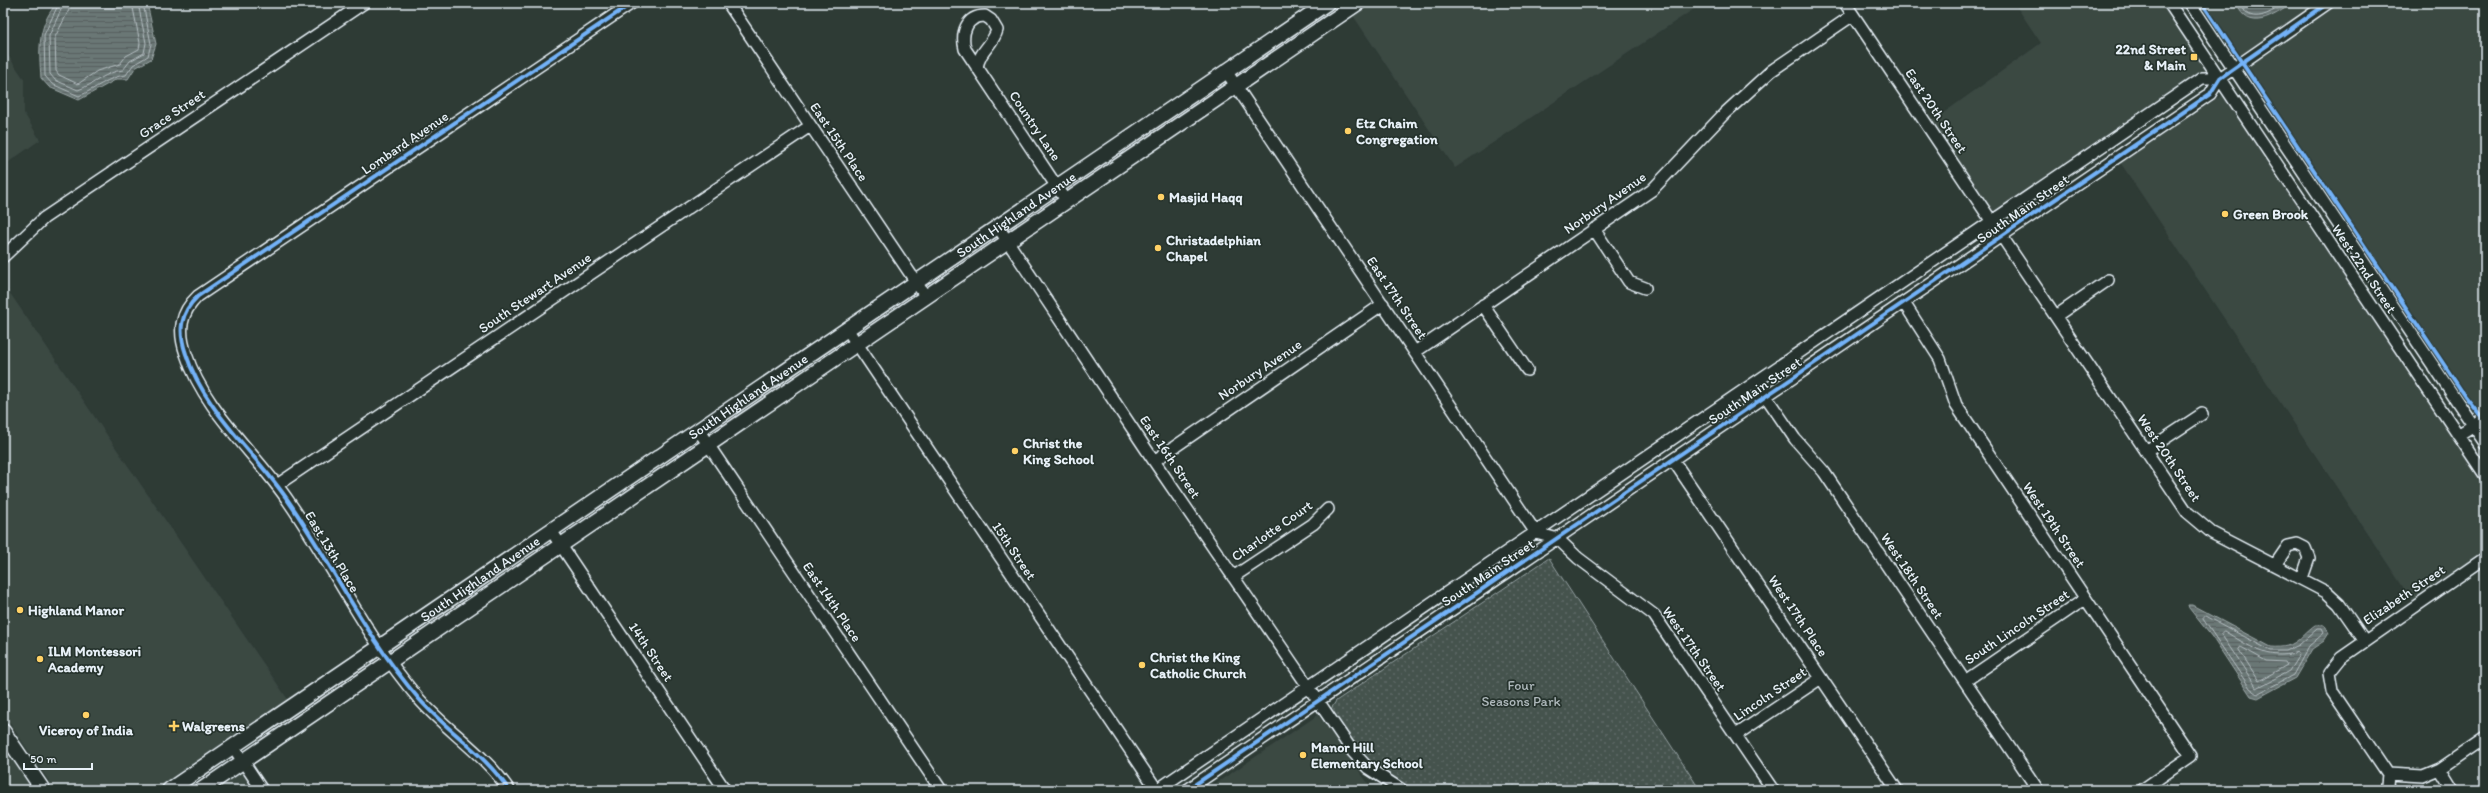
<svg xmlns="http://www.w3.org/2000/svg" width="2488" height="793" viewBox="0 0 2488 793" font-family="Itim,sans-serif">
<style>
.built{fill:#3b4843}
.park{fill:url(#park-dots);stroke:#96a2a3}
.water{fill:url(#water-rules);stroke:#9da8a9}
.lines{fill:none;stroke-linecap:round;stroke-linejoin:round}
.shore{stroke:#b6c0c4;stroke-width:1}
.minor-casing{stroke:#e8f1f8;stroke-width:14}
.major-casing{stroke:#e8f1f8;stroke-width:17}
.minor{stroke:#26332d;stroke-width:11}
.major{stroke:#26332d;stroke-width:14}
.cycleway-casing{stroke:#26332d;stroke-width:6}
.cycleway{stroke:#73b2f8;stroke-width:4}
.poi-dot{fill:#ffd166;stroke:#26332d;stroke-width:1.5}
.labels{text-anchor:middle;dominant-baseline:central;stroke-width:3.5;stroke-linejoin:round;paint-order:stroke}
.poi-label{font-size:14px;font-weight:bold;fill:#e8f1f8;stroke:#26332d;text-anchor:start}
.street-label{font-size:14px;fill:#e8f1f8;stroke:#26332d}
.park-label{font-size:14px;fill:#afb9bc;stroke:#26332d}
</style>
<defs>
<pattern id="park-dots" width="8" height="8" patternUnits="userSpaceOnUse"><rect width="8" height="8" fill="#45524e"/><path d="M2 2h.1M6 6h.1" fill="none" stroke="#606b68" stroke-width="1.8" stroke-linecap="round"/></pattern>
<pattern id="water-rules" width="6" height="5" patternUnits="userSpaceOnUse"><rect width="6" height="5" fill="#6b7775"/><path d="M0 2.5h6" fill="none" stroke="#586060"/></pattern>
</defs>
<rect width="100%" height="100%" fill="#2e3b35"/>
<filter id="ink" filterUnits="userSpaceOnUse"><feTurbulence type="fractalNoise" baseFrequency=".025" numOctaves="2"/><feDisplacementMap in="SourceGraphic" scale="8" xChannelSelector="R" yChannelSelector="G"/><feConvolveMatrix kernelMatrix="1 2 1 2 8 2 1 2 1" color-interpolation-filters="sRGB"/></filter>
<g filter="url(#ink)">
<path class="built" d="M1369 3H1703L1455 168 1352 14Z
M2014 3H2163L2208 70 1984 221 1921 129 2041 43Z
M2194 3H2485V410L2475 417Z
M3 48 24 79V113L40 140 3 166Z
M2222 95 2485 485V551L2413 602 2120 162Z
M3 283 289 701 160 790H55L3 713Z
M1318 715 1373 790H1206L1312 719Z
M3 746 33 790H3Z
M249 762 267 790H208Z"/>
<path class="park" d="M1549 558 1700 790H1418C1373 776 1357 748 1332 713L1331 709 1336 701Z"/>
<path class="water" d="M57 3H147L156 44 151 59 135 68 128 79H117L79 100 49 87 41 78C39 50 37 26 57 3Z
M2236 3H2293C2273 16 2249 34 2236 3Z
M2192 605 2271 647C2297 649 2298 637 2315 625H2324L2329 633 2324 641 2312 649 2295 678 2258 698 2251 696 2212 637 2189 608 2188 605Z"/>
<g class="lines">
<path class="shore" d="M59 3 44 35 45 76 52 84 79 96C96 89 107 77 126 75L133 65 148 56 151 44 143 3
M64 3 49 36 50 74 55 80 78 90C95 84 105 72 123 70L130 61 144 53 146 43 138 3
M70 3 69 10 55 37 56 71 59 75 78 84 97 71 120 64 126 56 139 49 140 43 132 3
M2240 3 2246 13C2259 22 2274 10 2286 3
M2206 616 2271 651H2286L2299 645 2317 629H2322L2324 633 2309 646 2293 675 2258 694 2250 688 2203 619Z
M2224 631C2248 645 2269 662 2297 652L2299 655 2289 671 2257 688 2221 634Z
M2241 647 2266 661 2285 662 2287 665 2259 681 2239 650Z"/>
<defs>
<path id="minor" d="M728 3 926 297
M1845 3 2187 512 2212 533 2326 592 2339 604 2364 640
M2169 3 2485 475
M2190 3 2485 443
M977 68C979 51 993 45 997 30L991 20 985 16C966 16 961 33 965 49L1057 187 1067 201
M1226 71 1536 533 1558 539 1578 558 1654 615 1773 790
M998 227 1154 461 1353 752 1368 768 1402 790
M1594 229 1629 282 1645 288
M3 257 44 218 364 3
M1904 303 1940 359 1956 405 2191 756 2142 790
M1483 305 1527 370
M2056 316 2108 280
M847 329 1157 790
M1415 352 1652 190 1724 114 1771 71 1853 15
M1756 382 1795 439 1824 472 2038 790
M699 431 941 790
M2458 435 2485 418
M2146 451 2202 414
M1673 460 1897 790
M1154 461 1383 304
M277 485 810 126
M552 532 725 790
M2485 558 2341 658 2329 673 2332 691 2388 774 2423 776 2440 769 2485 738
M2275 565 2288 546 2297 544 2305 548 2309 558 2302 578
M1233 577 1313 524 1328 509
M1965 681 2085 599
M1736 735 1821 678
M234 748 262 790
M2440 769 2453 790
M2388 774 2387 785 2390 790
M509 790C485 754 447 731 419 699 367 639 334 567 289 502 257 454 204 411 186 354 178 331 180 313 198 296L632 3
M1157 790 2202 78H2220
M1187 790 2210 94 2220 78 2328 3"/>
<g id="major">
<path d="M3 731 43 790"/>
<path id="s1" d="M169 790 1327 3"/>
<path d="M201 790 1358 3"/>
</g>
</defs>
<use href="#minor" class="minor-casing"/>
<use href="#major" class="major-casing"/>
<use href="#minor" class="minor"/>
<use href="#major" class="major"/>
<defs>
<path id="cycleway" d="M2202 3 2465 396 2485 421
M509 790C485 754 447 731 419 699 367 639 334 567 289 502 257 454 204 411 186 354 178 331 180 313 198 296L632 3
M1187 790 2210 94 2220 78 2328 3"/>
</defs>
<use href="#cycleway" class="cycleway-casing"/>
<use href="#cycleway" class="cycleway"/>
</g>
</g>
<g class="poi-dot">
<rect x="2190" y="53" width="8" height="8" rx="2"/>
<circle cx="1348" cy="131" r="4"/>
<circle cx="1161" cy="197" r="4"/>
<circle cx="2225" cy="214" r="4"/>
<circle cx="1158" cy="248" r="4"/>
<circle cx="1015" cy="451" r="4"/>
<circle cx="20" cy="610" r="4"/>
<circle cx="40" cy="659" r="4"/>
<circle cx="1142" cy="665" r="4"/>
<circle cx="86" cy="715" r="4"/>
<path d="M172 720h4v4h4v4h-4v4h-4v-4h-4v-4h4z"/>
<circle cx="1303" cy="755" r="4"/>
</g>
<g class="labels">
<g class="poi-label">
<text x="2186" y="49" text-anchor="end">22nd Street<tspan x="2186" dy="16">&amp; Main</tspan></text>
<text x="1356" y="123">Etz Chaim<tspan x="1356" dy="16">Congregation</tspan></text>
<text x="1169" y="197">Masjid Haqq</text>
<text x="2233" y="214">Green Brook</text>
<text x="1166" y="240">Christadelphian<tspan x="1166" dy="16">Chapel</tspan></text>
<text x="1023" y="443">Christ the<tspan x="1023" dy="16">King School</tspan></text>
<text x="28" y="610">Highland Manor</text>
<text x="48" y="651">ILM Montessori<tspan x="48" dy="16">Academy</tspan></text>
<text x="1150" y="657">Christ the King<tspan x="1150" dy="16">Catholic Church</tspan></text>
<text x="182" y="726">Walgreens</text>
<text x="86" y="730" text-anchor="middle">Viceroy of India</text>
<text x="1311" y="747">Manor Hill<tspan x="1311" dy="16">Elementary School</tspan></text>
</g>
<g class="street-label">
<text transform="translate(1936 111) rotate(56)">East 20th Street</text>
<text transform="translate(172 114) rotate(-34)">Grace Street</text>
<text transform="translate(1035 126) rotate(56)">Country Lane</text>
<text transform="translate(839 142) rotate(56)">East 15th Place</text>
<text transform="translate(405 143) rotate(-34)">Lombard Avenue</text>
<text transform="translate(1605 203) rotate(-35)">Norbury Avenue</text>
<text transform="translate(2023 209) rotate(-35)">South Main Street</text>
<text stroke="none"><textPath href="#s1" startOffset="1024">South Highland Avenue</textPath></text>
<text transform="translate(2364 269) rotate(56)">West 22nd Street</text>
<text transform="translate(535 293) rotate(-34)">South Stewart Avenue</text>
<text transform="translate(1397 298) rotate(56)">East 17th Street</text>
<text transform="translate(1260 370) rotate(-34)">Norbury Avenue</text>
<text transform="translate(1755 391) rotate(-34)">South Main Street</text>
<text stroke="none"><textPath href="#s1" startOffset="700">South Highland Avenue</textPath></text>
<text transform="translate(1170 457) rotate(56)">East 16th Street</text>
<text transform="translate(2169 458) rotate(56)">West 20th Street</text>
<text transform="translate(2054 525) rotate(56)">West 19th Street</text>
<text transform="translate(1272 531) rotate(-35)">Charlotte Court</text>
<text transform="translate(1014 551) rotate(56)">15th Street</text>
<text transform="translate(332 552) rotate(59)">East 13th Place</text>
<text transform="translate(1488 573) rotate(-34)">South Main Street</text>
<text transform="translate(1912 576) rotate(56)">West 18th Street</text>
<text stroke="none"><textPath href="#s1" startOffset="376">South Highland Avenue</textPath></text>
<text transform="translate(2404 595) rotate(-34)">Elizabeth Street</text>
<text transform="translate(832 602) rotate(56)">East 14th Place</text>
<text transform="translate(1798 616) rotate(56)">West 17th Place</text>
<text transform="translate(2017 627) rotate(-34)">South Lincoln Street</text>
<text transform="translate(1694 649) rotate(55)">West 17th Street</text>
<text transform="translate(651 652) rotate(56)">14th Street</text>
<text transform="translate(1770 694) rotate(-34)">Lincoln Street</text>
</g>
<g class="park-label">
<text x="1521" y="685">Four<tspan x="1521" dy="16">Seasons Park</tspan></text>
</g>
</g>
<rect width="2488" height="793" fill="none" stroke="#26332d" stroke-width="16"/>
<rect x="8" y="8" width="2472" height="777" fill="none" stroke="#e8f1f8" stroke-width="1.5" filter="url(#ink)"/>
<path d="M24 763v6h68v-6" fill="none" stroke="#e8f1f8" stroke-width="2"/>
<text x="30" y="763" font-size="12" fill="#e8f1f8" stroke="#26332d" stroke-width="3" paint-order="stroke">50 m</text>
</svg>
